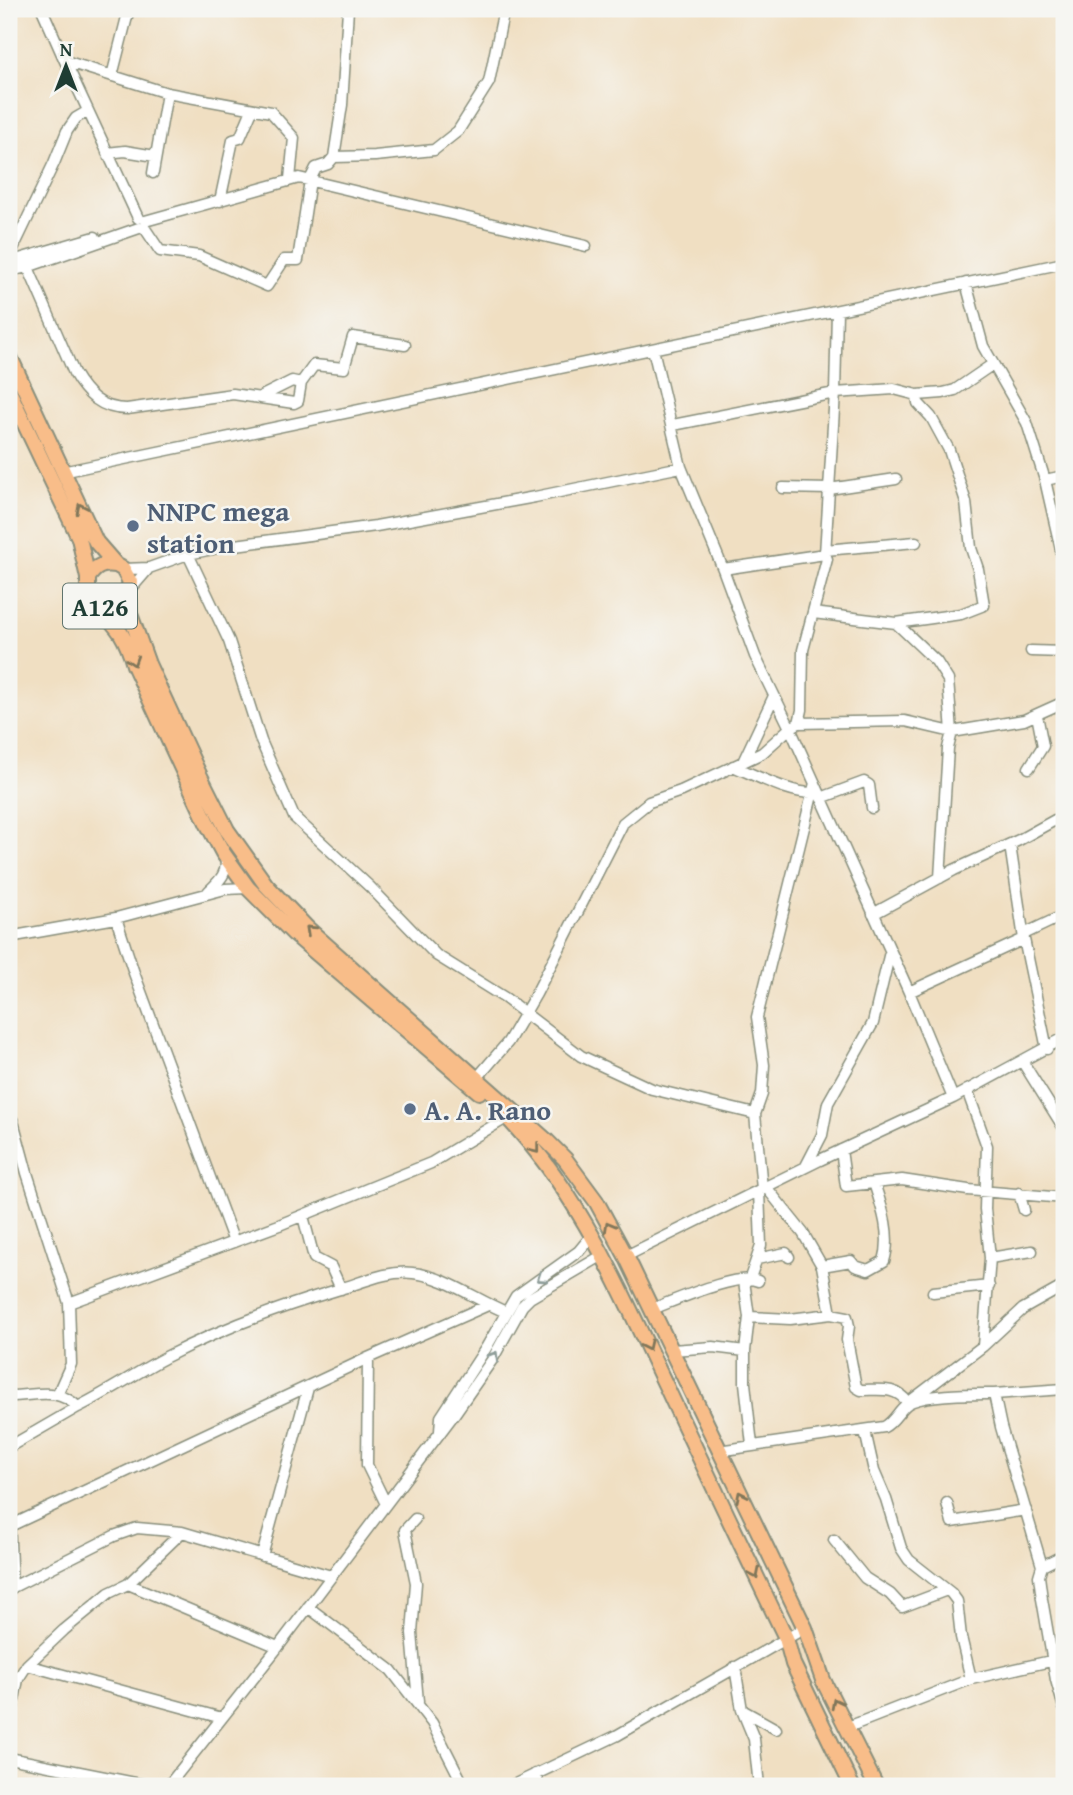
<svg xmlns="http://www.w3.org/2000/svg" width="1073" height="1795" viewBox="0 0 1073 1795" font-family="'Gentium Book Plus',serif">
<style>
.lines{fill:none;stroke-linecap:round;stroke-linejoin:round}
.minor-casing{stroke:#888e7b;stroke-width:13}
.highway-casing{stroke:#888e7b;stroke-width:18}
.minor{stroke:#fff;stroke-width:10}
.highway{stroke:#f8bd89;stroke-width:14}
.oneway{stroke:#81775a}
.oneway2{stroke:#8f9e9a}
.service-dot{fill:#5c6f8a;stroke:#f6f6f2;stroke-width:2.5}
.labels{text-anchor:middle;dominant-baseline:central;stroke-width:5;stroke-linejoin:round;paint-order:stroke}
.shield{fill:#f6f6f2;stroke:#60746d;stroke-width:2}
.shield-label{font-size:26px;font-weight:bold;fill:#1f3d34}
.service-label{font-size:28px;font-weight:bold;fill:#4e5e75;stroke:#f6f6f2;text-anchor:start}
</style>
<rect width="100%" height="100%" fill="#f6f6f2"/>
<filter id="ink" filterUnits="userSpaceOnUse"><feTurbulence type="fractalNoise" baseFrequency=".0143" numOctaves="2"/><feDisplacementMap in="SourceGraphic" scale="14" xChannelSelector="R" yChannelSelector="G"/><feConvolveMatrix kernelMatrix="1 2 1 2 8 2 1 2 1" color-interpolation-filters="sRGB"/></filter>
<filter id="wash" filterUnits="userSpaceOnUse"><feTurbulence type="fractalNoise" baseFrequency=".00686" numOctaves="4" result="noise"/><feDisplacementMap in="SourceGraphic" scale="28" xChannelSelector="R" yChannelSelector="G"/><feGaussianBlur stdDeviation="1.57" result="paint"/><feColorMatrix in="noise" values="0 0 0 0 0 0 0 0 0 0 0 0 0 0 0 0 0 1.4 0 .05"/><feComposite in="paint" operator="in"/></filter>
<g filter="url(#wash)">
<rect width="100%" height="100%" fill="#f0dfc2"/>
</g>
<g filter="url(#ink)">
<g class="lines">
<defs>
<path id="minor" d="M42 9 65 61 167 93 271 112 294 138 290 179
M65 61 138 218
M112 76 129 9
M107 153 125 151 155 156
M334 157 375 156 434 150 458 131 489 82 504 9
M153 173 167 93
M220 201 233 140 240 138 252 110
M145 221 299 178 586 246
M144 227 160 251 199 256 267 286 284 260H298L310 180 316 168 328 164 334 157 342 105 348 9
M9 257 54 163 67 131 76 118 88 111
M24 258 74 373C86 394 101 409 127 409L233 394 294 403 298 401 301 383 292 381 260 397
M9 262 95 237
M9 271 27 267 139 228
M966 283 983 346 1027 423 1045 480 1064 563
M653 349 681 467 723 569 755 656 790 728 909 992 953 1098
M301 383 314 365 344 368 353 337 405 345
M673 425 835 393 894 389 917 395 943 393 955 390 993 364
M62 472 1064 263
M1045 480 1064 476
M783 488 829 489 896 479
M825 550 916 542
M188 554 229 641 261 741 294 817 370 887 436 955 505 998 581 1056 652 1089 755 1114
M123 569 149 568 188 554 228 546 376 526 535 497 681 467
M723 569 825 554
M130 590 149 568
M813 613 896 623 961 614 984 605 978 569 971 548 966 502 949 450 931 417 918 403 917 395
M896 623 936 661 948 680 952 732 948 748 940 878
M1031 651 1064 652
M799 723 802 710 803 650 827 559 825 554 835 393 837 311
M743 762 774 696
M733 766C753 774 798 798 818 792
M1029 768 1043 746 1037 715
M821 798 864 782 869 785 872 808
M1010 845 1024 939 1047 1049
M208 892C218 882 229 873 225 858
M873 914 954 870 1019 840 1064 815
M116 918 134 973 234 1242
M1024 934 1064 915
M9 937 116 918 225 889 248 888
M909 992 1024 939
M1022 1061 1064 1128
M477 1078 508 1042 536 994 623 823 649 802 681 791 762 753 790 728 799 723 905 721 952 732 1024 720 1064 702
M967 1090 987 1146 985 1209 990 1258 983 1346
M9 1115 13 1121 27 1173 69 1303 71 1364 58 1393
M841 1150 846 1186 902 1180 968 1190 1064 1198
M806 1166 822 1135 828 1103 873 1023 890 952
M766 1187 803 1233 822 1266 831 1314
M762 1189 755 1114 762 1094 764 1065 757 1017 815 783
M1019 1193 1024 1210
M303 1216 314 1258 331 1267 341 1289
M626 1256 820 1160 953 1098 1064 1038
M990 1258 1032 1251
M757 1259 786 1253 789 1257
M822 1266 851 1261 855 1266 868 1270 884 1261C892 1236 882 1207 874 1183
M933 1292 989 1286
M69 1303 279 1225 431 1163 508 1117
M652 1309C674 1301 738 1272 758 1281
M749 1317 790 1319 831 1314 847 1317 849 1326 847 1340 856 1387 861 1390C880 1390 896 1386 908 1403L983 1346 1023 1309 1064 1286
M672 1350 713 1347 745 1351
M368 1358 367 1465 386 1504
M994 1394 1064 1389
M9 1396C37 1396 56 1386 78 1407 108 1392 136 1373 166 1357 222 1328 280 1307 340 1289 363 1282 388 1270 413 1273 445 1276 476 1300 506 1312
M440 1431 441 1417 486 1348 516 1296 579 1251 593 1234
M865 1431 874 1471 886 1499 901 1548 909 1560 951 1593 957 1601 961 1637 971 1679
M752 1445 745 1383V1351L749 1317 744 1281 750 1278 761 1246 759 1190
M9 1447 78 1407
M718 1451 884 1427C894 1422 898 1411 907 1404 923 1393 974 1394 994 1394L1001 1427 1042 1566 1039 1576 1042 1599 1056 1680 1064 1708
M947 1503 952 1522 1026 1510
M9 1518 12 1588
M415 1519 405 1530 416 1583 412 1633 418 1702
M10 1526 368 1358 488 1305
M834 1540 865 1578 890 1594 902 1607 947 1590
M262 1556 308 1388
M1042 1566 1064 1555
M128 1584 278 1647
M9 1589 114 1536 137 1528 182 1532 331 1576
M308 1607 391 1670 432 1723 464 1786
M27 1665 222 1718
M735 1667 742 1710
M9 1726 18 1679 27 1665 64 1630 109 1593 128 1584 182 1532
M848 1727 971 1679 1064 1658
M9 1758 150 1786
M535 1774 539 1786
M168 1786 278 1647 455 1413 492 1360 522 1306 530 1298 603 1255
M511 1786 616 1736 805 1628
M759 1786 754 1739 742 1710 776 1729"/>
<path id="highway" d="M9 355 96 542 116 565 123 569 130 582 125 600 115 607H103L97 605 88 596V578C95 566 103 563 116 565
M9 391 79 538 88 578
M129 594 130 614 148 664 198 772 227 830 266 885 307 928 354 970 547 1141 565 1159 596 1201 626 1256 805 1628 823 1680 876 1786
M97 605C118 628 125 634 134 665L208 825 223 853 248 888 294 934 479 1092
M497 1107C577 1186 620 1289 667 1388 706 1472 746 1555 786 1638L793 1664 852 1786"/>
</defs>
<use href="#minor" class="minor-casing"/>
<use href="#highway" class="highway-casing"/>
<use href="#minor" class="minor"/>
<use href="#highway" class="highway"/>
</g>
<defs><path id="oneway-chevron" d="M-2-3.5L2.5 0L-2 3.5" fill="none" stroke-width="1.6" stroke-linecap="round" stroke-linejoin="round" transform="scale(1.75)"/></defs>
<g class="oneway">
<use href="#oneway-chevron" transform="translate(81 508) rotate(-116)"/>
<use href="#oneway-chevron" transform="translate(133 661) rotate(72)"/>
<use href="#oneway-chevron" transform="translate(310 930) rotate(-137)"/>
<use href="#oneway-chevron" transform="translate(535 1149) rotate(52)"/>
<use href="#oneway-chevron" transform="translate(609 1226) rotate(-119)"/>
<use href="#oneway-chevron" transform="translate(647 1346) rotate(65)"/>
<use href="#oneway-chevron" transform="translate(741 1496) rotate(-116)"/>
<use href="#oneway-chevron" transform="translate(755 1574) rotate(64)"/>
<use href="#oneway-chevron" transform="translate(836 1703) rotate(-117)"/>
</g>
<g class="oneway2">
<use href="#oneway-chevron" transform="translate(541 1278) rotate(146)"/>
<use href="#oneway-chevron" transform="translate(494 1356) rotate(-59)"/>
</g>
</g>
<g class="service-dot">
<circle cx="133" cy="526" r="7"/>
<circle cx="410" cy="1109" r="7"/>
</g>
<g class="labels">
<rect class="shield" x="63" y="583.5" width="74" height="45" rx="5"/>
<g class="shield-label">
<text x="100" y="606">A126</text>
</g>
<g class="service-label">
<text x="147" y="510">NNPC mega<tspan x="147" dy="32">station</tspan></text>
<text x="424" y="1109">A. A. Rano</text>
</g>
</g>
<rect width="1073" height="1795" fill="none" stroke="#f6f6f2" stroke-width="35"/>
<g transform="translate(66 66)" stroke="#f6f6f2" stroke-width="5" paint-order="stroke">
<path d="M0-5L12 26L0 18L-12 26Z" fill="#1f3d34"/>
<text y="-10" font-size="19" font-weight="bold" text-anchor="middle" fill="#1f3d34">N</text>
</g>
</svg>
